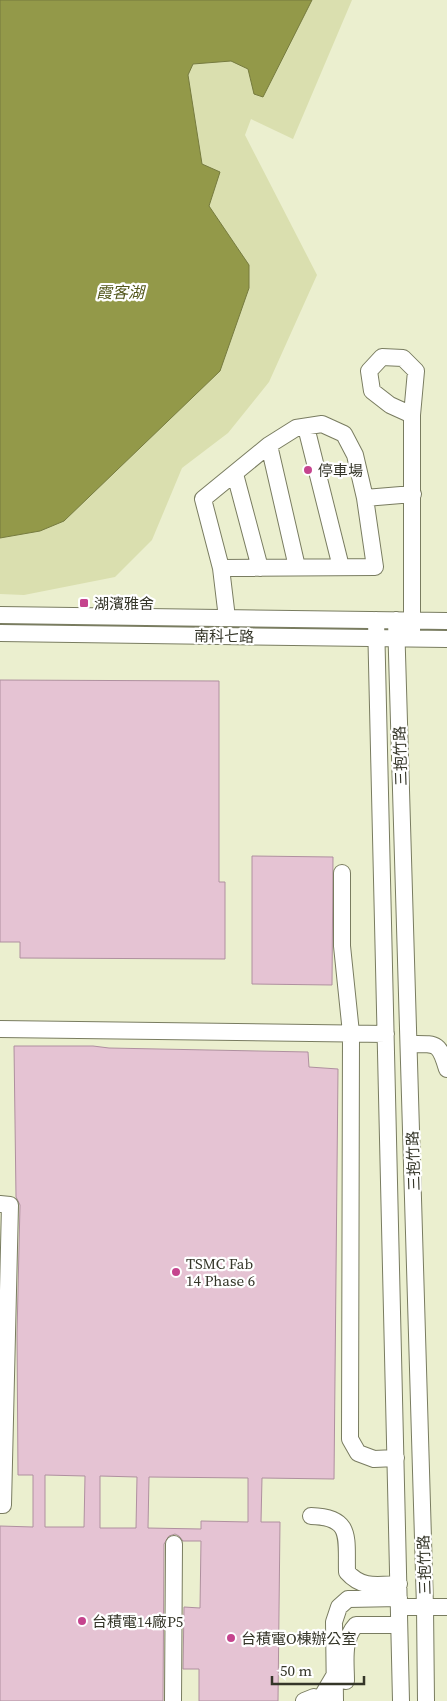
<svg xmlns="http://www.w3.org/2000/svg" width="447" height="1701" viewBox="0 0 447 1701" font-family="'Source Serif 4','Noto Sans TC',serif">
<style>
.green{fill:#dadfaf}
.water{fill:#939949;stroke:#767b3f}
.building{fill:#e5c3d3;stroke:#af909f;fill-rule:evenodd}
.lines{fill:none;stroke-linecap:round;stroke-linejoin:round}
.minor-casing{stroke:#797c60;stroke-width:18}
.minor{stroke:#fff;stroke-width:16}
.poi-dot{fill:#c5448e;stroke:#fff;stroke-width:2}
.labels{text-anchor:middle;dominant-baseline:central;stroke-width:4.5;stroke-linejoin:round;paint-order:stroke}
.poi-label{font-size:15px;fill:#343528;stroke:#fff;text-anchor:start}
.street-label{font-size:15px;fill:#343528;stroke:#fff}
.water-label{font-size:16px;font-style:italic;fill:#54581d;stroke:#fff}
</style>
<rect width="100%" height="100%" fill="#ebefcf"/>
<path class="green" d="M0 0H352L293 139 251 119 245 135 317 275 269 382 228 433 182 468 152 540 115 577 24 595 0 594Z"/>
<path class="water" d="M0 0H312L263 97 254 94 248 69 231 61 193 64 188 75 202 164 220 172 209 206 249 265V288L220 371 64 521 40 531 0 538Z"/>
<path class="building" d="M0 680 219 681V882H225V959L20 958V942H0Z
M252 856 333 857 332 985 252 984Z
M14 1046H93L109 1048 308 1052 309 1067 338 1069 334 1479 262 1478 261 1522H280L278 1701H199V1669H183L184 1607 200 1608 201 1541H183L179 1536 175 1534 169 1536 164 1544 163 1701H0V1526L33 1527V1475H18L17 1334 20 1205 16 1197ZM45 1475 85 1476 84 1527H45ZM100 1476 137 1477 136 1528H100ZM149 1477 248 1478V1522L201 1521V1529L148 1528Z"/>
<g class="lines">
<defs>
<path id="minor" d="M412 415 390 405 372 391 369 371 382 357 403 358 416 371 412 415V631
M306 427 341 567
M269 445 297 567
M235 474 260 568
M365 498 413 494
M221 568 375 567 365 498 355 455 344 434 322 424 296 428 269 445 203 499 221 568 227 618
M0 615 447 621
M376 620 401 1701
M396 620 425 1607 426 1701
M0 633 447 639
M342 873V946L351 1033 350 1439 358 1453 374 1459 396 1458
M0 1029 386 1034
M410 1044C437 1044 439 1042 447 1069
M0 1204 10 1205 3 1505H0
M311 1516C353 1517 346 1538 347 1572 362 1589 377 1585 399 1584
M399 1607H447
M346 1681C346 1662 342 1640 356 1625H399
M321 1698 334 1676
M173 1701 174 1544
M304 1701 314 1697 326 1701
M335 1701 334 1622 339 1607 348 1599 399 1598"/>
</defs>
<use href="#minor" class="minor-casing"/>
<use href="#minor" class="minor"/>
</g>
<g class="poi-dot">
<circle cx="308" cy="470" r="5"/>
<rect x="79" y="598" width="10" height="10" rx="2.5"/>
<circle cx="176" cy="1272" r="5"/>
<circle cx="82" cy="1621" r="5"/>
<circle cx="231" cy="1638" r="5"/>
</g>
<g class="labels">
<g class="poi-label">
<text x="318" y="470">停車場</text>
<text x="94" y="603">湖濱雅舍</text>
<text x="186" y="1263">TSMC Fab<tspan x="186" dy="17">14 Phase 6</tspan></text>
<text x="92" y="1621">台積電14廠P5</text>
<text x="241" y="1638">台積電O棟辦公室</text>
</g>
<g class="street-label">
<text transform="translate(224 636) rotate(1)">南科七路</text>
<text transform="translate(400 756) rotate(-92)">三抱竹路</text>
<text transform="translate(413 1161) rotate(-92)">三抱竹路</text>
<text transform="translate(424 1565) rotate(-92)">三抱竹路</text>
</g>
<g class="water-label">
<text x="120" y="292">霞客湖</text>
</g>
</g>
<path d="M272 1676v8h92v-8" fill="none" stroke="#343528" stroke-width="2.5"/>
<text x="280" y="1676" font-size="15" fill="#343528" stroke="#ffffff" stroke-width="4" paint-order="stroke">50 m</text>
</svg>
